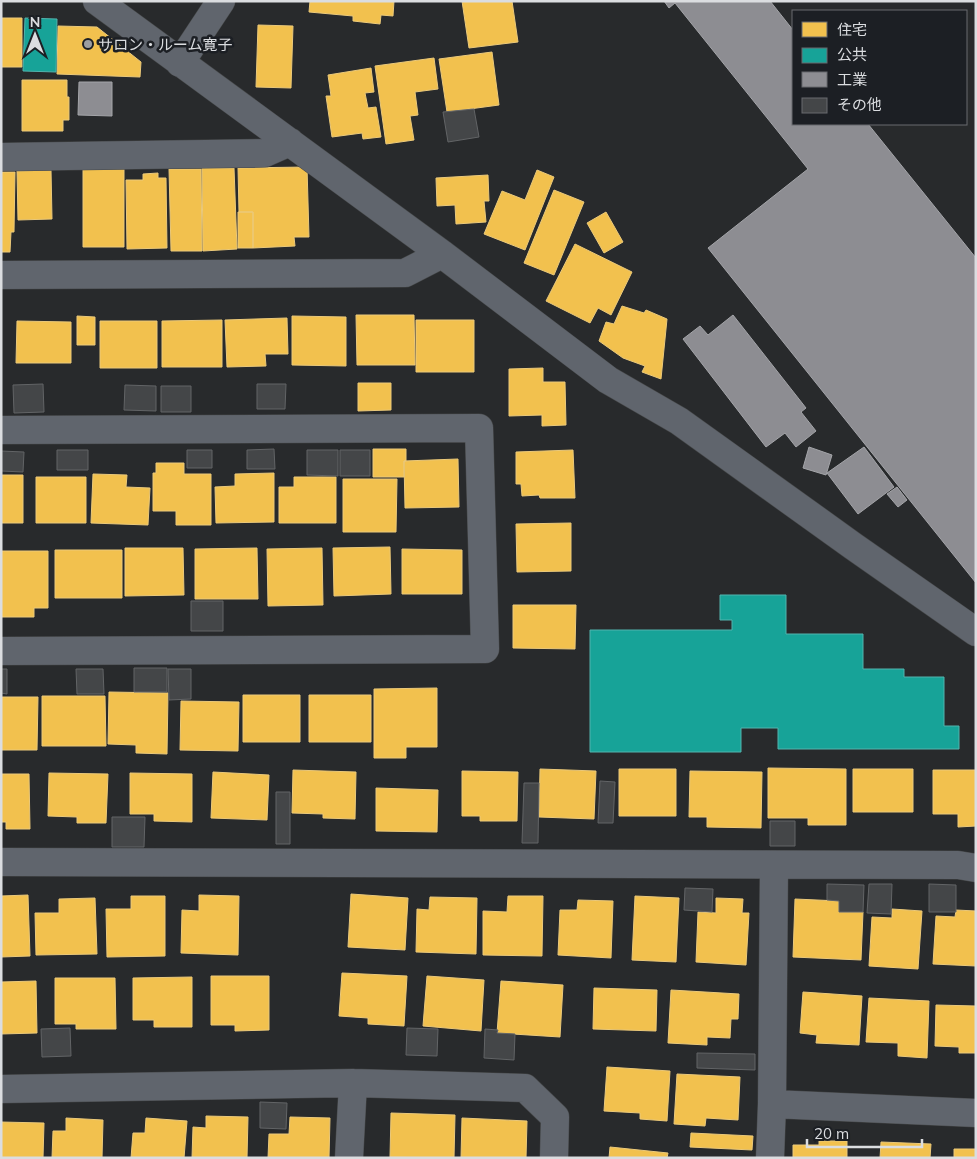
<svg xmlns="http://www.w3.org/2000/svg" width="977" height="1159" viewBox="0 0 977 1159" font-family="Mulish,'Noto Sans JP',sans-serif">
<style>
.homes{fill:#f2c14e;stroke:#ebc97a}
.public{fill:#17a398;stroke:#52b4ae}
.industry{fill:#8d8d92;stroke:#a4a5a9}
.building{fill:#444648;stroke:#626466}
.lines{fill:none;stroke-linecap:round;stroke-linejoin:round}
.minor-casing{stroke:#454748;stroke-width:29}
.minor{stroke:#60656d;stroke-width:28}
.poi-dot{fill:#9c9ea1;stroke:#1c1f24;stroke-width:2}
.labels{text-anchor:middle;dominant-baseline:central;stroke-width:5;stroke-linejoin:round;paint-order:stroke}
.poi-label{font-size:15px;fill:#dbdde0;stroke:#1c1f24;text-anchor:start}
</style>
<rect width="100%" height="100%" fill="#282a2c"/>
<path class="homes" d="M310 1H394L393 16 381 15 380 24 353 21V16L309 12Z
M462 1H512L518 42 469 48Z
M1 18H22V67H1Z
M258 25 293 26 291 88 256 87Z
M58 26 97 27 141 62 140 77 57 74Z
M492 52 499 105 447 112 439 59Z
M434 58 438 89 415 92 418 115 410 116 414 140 386 144 375 66Z
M371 68 374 92 365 93 368 108 376 107 381 137 363 139 362 133 332 137 326 96H331L328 75Z
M22 80H67V97H69V120H63V131H22Z
M307 167 309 237H294L295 246 253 248V212H239L238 168Z
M202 168H234L237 249 203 251Z
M83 169H124V247H83Z
M169 169H201L202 251H171Z
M51 170 52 219 18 220 17 171Z
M537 170 554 177 525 250 484 234 502 191 525 200Z
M1 172H15L14 232H11L10 252H1Z
M158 173V178H166L167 248 127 249 126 180H143V174Z
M488 175 489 201H484L486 222 456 224 455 205 437 206 436 178Z
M554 190 584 202 554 275 524 263Z
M238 212H253V248H238Z
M606 212 623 242 604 253 587 223Z
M575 244 632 272 611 315 598 308 590 323 546 301Z
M622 306 644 313 646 310 667 319 661 379 642 372 645 366 623 358 599 341 606 322 614 324Z
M356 315H414L415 365H357Z
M77 316 95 317V345H77Z
M292 316 346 317V366L292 365Z
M287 318 288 354H265L266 366 227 367 225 320Z
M222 320V367H162V321Z
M416 320H474V372H416Z
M17 321 71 322V363H16Z
M100 321H157V368H100Z
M543 368V382H565L566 425 542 426V415L509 416V369Z
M358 383H391V410L358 411Z
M373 449H406V461H404V477H373Z
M573 450 575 498H540L539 495 522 496 521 484H516V452Z
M458 459 459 507 405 508 404 461Z
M156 463H184V474H211V525H176V511H153V473H156Z
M274 473V522L216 523 215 487 235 486V474Z
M93 474 127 475 126 487 150 488 148 525 91 523Z
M1 475H23V523H1Z
M36 477H86V523H36Z
M294 477H336V523H279V487H294Z
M343 479H397L396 532H343Z
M571 523V571L517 572 516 524Z
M390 547 391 594 334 596 333 548Z
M125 548H183L184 595 125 596Z
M257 548 258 599H195V549Z
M322 548 323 605 268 606 267 549Z
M402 549 462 550V594H402Z
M55 550H122V598H55Z
M1 551H48V608H34V617H1Z
M513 605H576L575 649 513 648Z
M437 688V747H406V758H374V689Z
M109 692 168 693 167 754 136 753V745L108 744Z
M243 695H300V742H243Z
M309 695H371V742H309Z
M42 696H105L106 746H42Z
M1 697H38L37 750H1Z
M181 701 239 702 238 751 180 750Z
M768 768 846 769V825H808V818H768Z
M540 769 596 771 594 819 539 817Z
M619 769H676V816H619Z
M853 769H913V812H853Z
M293 770 356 772 355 819 323 818V814L292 813Z
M933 770H976V826L958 827V814H933Z
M462 771 518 772 517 821H480V816H462Z
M690 771 762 772 761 828 707 827V817H689Z
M213 772 269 775 267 820 211 818Z
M49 773 108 774 106 823H77V817L48 816Z
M130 773 192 774V822L154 821V814H130Z
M1 774H29L30 829H6V822H1Z
M376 788 438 790 437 832 376 831Z
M351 894 408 898 405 950 348 947Z
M28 895 30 956 1 957V896Z
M199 895 239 896 238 955 181 953 182 910 199 911Z
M131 896H165V956L107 957 106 909H131Z
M508 896H543L542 956 483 955V911L507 912Z
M635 896 679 898 676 962 632 960Z
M430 897 477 898 476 954 416 952 417 909 429 910Z
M95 898 97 954 36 955 35 913H59V899Z
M716 898 743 899 742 913H749L746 965 696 962 698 912 716 913Z
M795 899 839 901V912H863L861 960 793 957Z
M578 900 613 901 611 958 558 955 560 910H577Z
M892 909 922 911 918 969 869 966 872 917 892 918Z
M956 910 976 911V966L933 964 936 916 955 917Z
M342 973 407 976 404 1026 368 1024V1018L339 1016Z
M211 976H269V1030L235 1031V1025H211Z
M427 976 484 980 481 1031 423 1026Z
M192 977V1027H154V1020H133V978Z
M55 978H115L116 1029H76V1024H55Z
M36 981 37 1033 1 1034V982Z
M501 981 563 985 560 1037 497 1033Z
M594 988 657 990 656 1031 593 1029Z
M671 990 739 994 738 1019H731L730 1038 707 1037V1045L668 1043Z
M803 992 862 996 859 1045 816 1043 817 1035 800 1033Z
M869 998 929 1001 927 1058 898 1056V1043L866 1042Z
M936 1005 976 1006V1053H959V1047L935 1046Z
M607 1067 670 1071 667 1121 640 1119V1113L604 1111Z
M677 1074 740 1077 738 1120 706 1118 705 1126 674 1124Z
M391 1113 455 1115 454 1158 390 1157Z
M206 1116 248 1117 247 1158H192L193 1127 206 1128Z
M290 1117 330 1118 329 1158H268L269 1134H289Z
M66 1118 103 1120 102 1158H52L53 1131H66Z
M146 1118 187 1121 184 1158H131L133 1133H145Z
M462 1118 527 1121 526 1158H461Z
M1 1122 44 1123 43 1158H1Z
M691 1133 753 1136 752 1150 690 1147Z
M819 1141H847V1158H793V1145H819Z
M881 1142 931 1144 930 1158H880Z
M610 1147 668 1153 667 1158H609Z
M954 1149H976V1158H954Z"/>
<path class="public" d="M25 18 57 19 56 72 23 71Z
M720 595H786V634H863V669H904V677H944V726H959V749H778V728H741V752H590V630H732V620H720Z"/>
<path class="industry" d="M664 1H770L793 30V124H868L976 258V583L708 248 808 169 675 3 669 8Z
M79 82H112V116L78 115Z
M733 315 806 408 801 412 816 431 796 447 785 433 766 447 683 339 700 326 708 335Z
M809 447 832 455 826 475 803 468Z
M864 447 894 487 858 514 827 473Z
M897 487 907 500 898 507 887 494Z"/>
<path class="building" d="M474 109 479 137 448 142 443 112Z
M43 384 44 412 14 413 13 385Z
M257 384H286L285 409H257Z
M125 385 156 386V411L124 410Z
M161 386H191V412H161Z
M274 449 275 469H247V450Z
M57 450H88V470H57Z
M187 450H212V468H187Z
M307 450H338V476L307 475Z
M340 450H370V476H340Z
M1 451 24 452 23 472 1 471Z
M191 601H223V631H191Z
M134 668H167V692H134Z
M1 669H7V694L1 693Z
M76 669H103L104 694H77Z
M168 669H191V699L169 700Z
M600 781 615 782 613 823H598Z
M524 783H539L538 843H522Z
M276 792H290V844H276Z
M112 817H145L144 847H112Z
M770 821H795V846H770Z
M827 884 864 885 863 912H839V901L827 900Z
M869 884H892L891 914 867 913Z
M929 884 956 885V912H929Z
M685 888 713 889 712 912 684 910Z
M70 1028 71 1056 42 1057 41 1029Z
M407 1028 438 1029 437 1056 406 1055Z
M485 1029 498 1030 497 1033 515 1034 514 1060 484 1058Z
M697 1053 755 1054V1070L697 1068Z
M260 1102 287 1103 286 1129 260 1128Z"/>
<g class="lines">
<defs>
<path id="minor" d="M97 1 442 254 608 380 679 421 853 546 976 632
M180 63 221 1
M1 157 265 153 290 142
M1 275 405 273 442 254
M1 430 479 428 485 649 1 651
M1 862 958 865 976 868
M1 1089 353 1083 525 1088 555 1117 554 1158
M772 1104 976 1113
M349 1158 353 1083
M770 1158 772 1104 774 865"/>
</defs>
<use href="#minor" class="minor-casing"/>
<use href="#minor" class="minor"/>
</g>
<circle class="poi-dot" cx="88" cy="44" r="5"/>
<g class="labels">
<g class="poi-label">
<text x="98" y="44">サロン・ルーム寛子</text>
</g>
</g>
<rect width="977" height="1159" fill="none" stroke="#dbdde0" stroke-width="5"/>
<rect x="792" y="10" width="175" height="115" fill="#1c1f24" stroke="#686b6f"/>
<rect x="802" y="22" width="25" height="15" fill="#f2c14e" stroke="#686b6f"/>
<text x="837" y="35" font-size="15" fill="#dbdde0">住宅</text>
<rect x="802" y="48" width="25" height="15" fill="#17a398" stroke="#686b6f"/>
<text x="837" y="60" font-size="15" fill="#dbdde0">公共</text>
<rect x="802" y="72" width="25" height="15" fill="#8d8d92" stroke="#686b6f"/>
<text x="837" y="85" font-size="15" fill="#dbdde0">工業</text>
<rect x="802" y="98" width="25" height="15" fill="#444648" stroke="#686b6f"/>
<text x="837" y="110" font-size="15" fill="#dbdde0">その他</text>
<g transform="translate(35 35)" stroke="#1c1f24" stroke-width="4" paint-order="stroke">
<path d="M0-4L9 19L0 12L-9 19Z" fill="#dbdde0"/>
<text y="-8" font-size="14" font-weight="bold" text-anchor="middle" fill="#dbdde0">N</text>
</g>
<path d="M807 1139v8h115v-8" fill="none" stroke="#dbdde0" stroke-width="2.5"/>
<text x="814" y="1139" font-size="15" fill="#dbdde0" stroke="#1c1f24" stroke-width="4" paint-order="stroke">20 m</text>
</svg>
